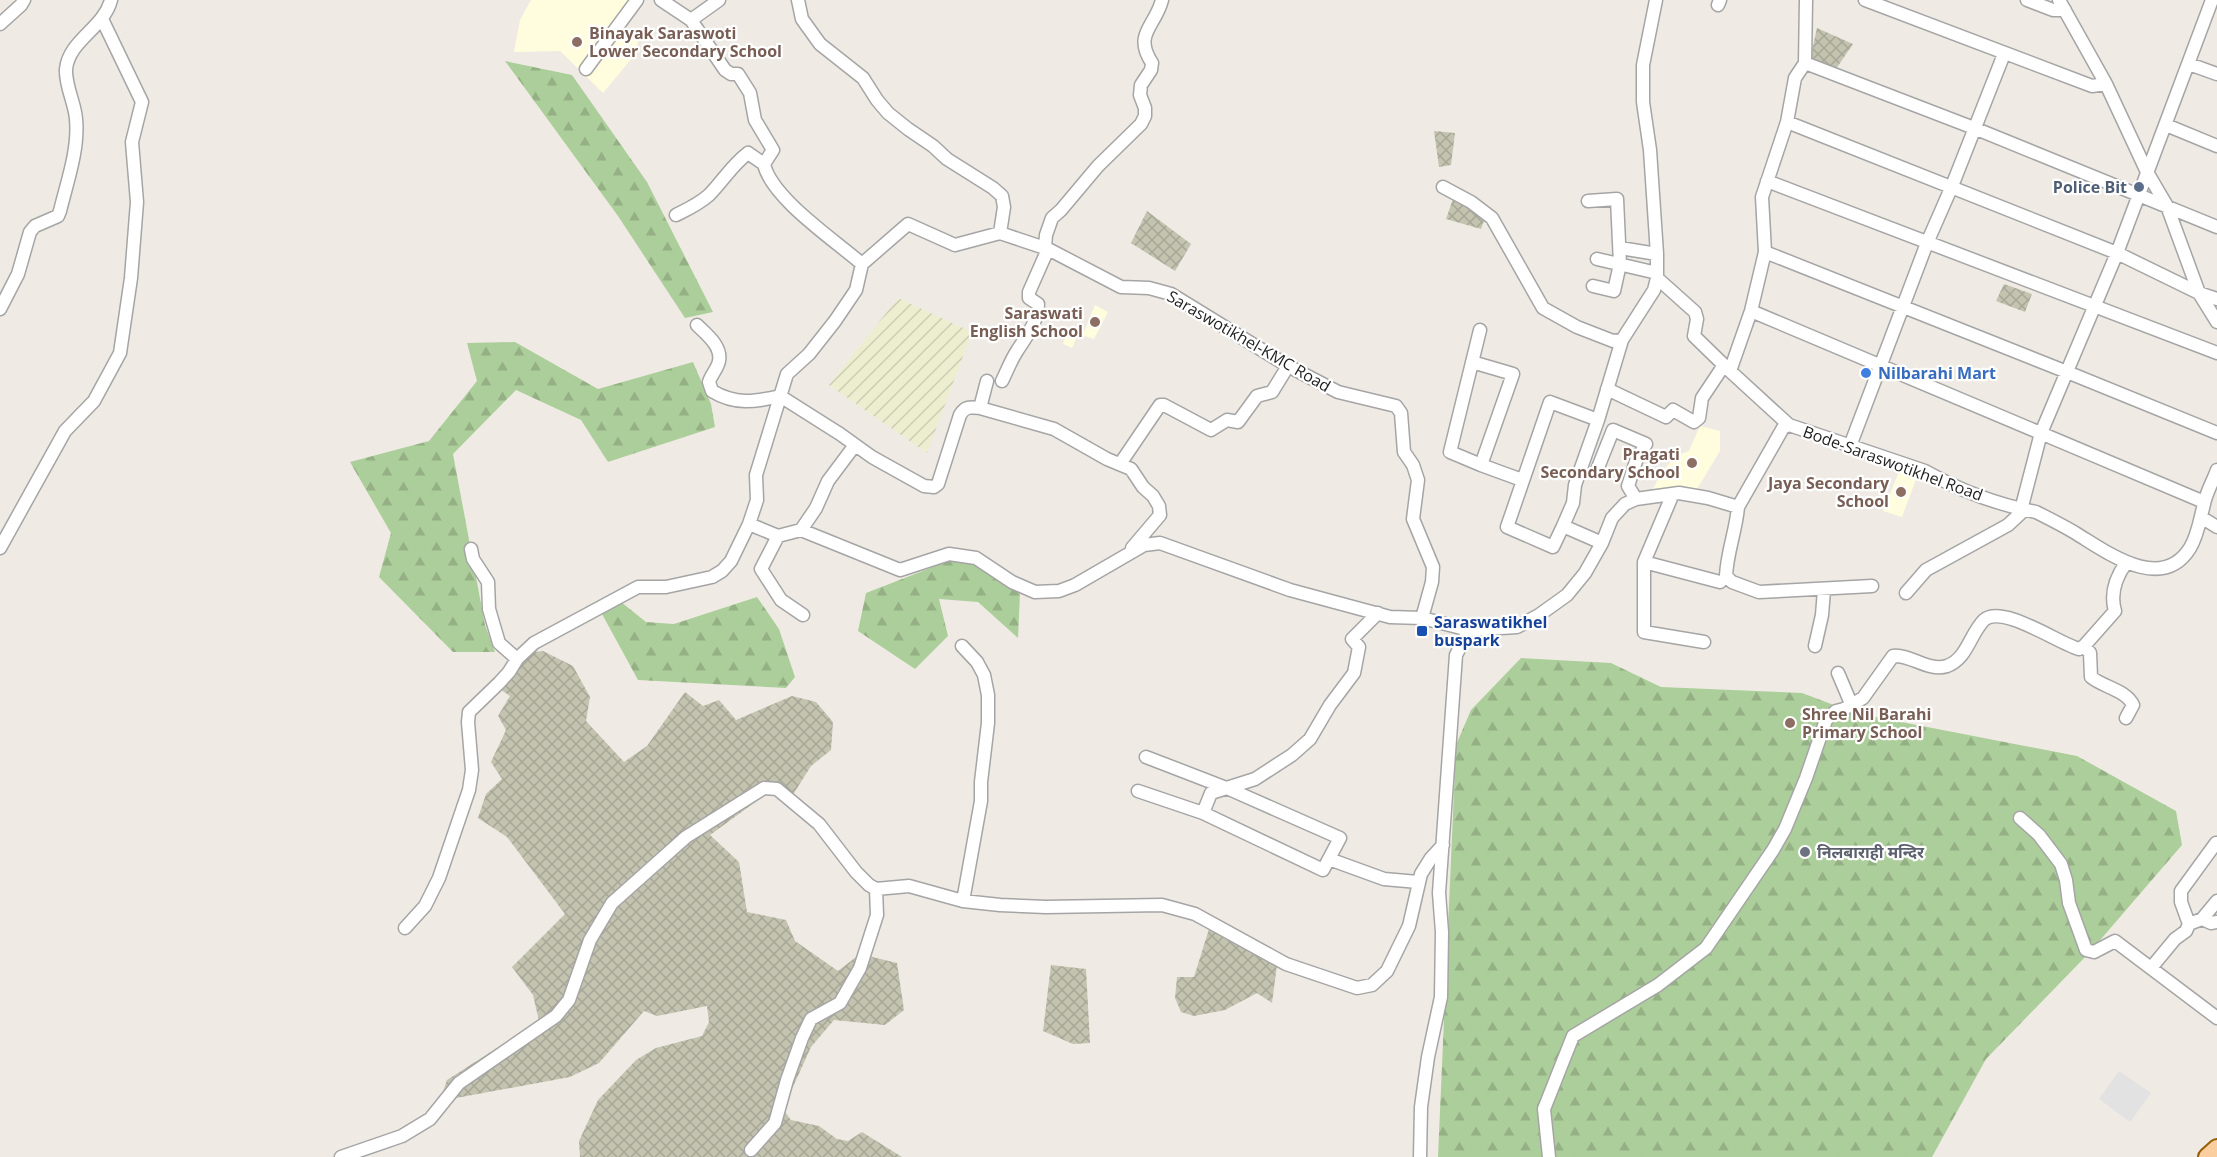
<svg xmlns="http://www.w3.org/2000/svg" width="2217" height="1157" viewBox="0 0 2217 1157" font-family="'Open Sans','Noto Sans Devanagari',sans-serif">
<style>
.education{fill:#fffdde}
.construction{fill:url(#construction-cross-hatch)}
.farmland{fill:url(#farmland-furrows)}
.forest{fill:url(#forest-firs)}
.parking{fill:#e2e2e2}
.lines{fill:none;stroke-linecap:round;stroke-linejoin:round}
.minor-casing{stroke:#a5a5a5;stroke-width:15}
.major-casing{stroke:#965e02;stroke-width:20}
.minor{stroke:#fff;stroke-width:12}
.major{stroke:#face9e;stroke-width:16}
.education-dot{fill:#8d6e63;stroke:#fff;stroke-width:2}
.service-dot{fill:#5c6f8a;stroke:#fff;stroke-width:2}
.shop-dot{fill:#3f7fe0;stroke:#fff;stroke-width:2}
.transit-dot{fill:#1a4fb4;stroke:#fff;stroke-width:2}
.worship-dot{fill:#6b7280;stroke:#fff;stroke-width:2}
.labels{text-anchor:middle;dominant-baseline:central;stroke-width:4.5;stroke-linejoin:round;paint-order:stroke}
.education-label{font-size:16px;font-weight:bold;fill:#785e54;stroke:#fff;text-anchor:end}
.service-label{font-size:16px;font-weight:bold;fill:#4e5e75;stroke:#fff;text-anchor:end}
.street-label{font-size:16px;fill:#1e1e1e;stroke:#fff}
.shop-label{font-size:16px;font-weight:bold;fill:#366cbe;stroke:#fff;text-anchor:start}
.transit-label{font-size:16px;font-weight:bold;fill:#164399;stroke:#fff;text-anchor:start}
.worship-label{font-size:16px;font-weight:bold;fill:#5b616d;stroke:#fff;text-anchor:start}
</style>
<defs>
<pattern id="construction-cross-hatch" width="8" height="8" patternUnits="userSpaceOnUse" patternTransform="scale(1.5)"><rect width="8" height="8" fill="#c3c3b0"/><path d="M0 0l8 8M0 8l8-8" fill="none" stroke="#a7a797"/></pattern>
<pattern id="farmland-furrows" width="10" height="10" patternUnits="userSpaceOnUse" patternTransform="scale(1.5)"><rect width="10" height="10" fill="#edeed0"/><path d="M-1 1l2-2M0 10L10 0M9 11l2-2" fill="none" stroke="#cbccb2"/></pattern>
<pattern id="forest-firs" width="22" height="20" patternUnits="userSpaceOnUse" patternTransform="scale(1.5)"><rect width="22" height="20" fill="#acce9a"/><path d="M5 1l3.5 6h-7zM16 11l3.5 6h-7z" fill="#94b084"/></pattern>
</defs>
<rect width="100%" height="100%" fill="#efebe4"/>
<path class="education" d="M531 0H638L625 29 641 33 633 57 603 93 560 51 514 52 520 20Z
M1095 305 1108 312 1094 339 1078 334 1072 348 1063 344 1069 327 1084 332Z
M1700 426 1720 431V451L1697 489 1670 487 1653 489 1662 471 1678 455 1689 451Z
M1901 467 1918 474 1902 517 1883 511Z"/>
<path class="construction" d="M1817 28 1853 44 1836 69 1810 60Z
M1434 131 1455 133 1451 165 1439 167Z
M1453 199 1486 215 1481 229 1446 219Z
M1147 211 1191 244 1175 271 1131 243Z
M2004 284 2032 294 2025 312 1996 301Z
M543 651 573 666 590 697 586 721 624 762 647 746 685 692 703 706 719 700 736 720 792 696 816 702 833 722 831 750 811 766 794 793 765 795 710 835 739 862 747 912 786 920 795 941 838 971 860 954 897 963 904 1010 885 1025 834 1020 811 1047 783 1109 791 1120 819 1126 837 1139 848 1141 862 1132 902 1157H580L579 1141 598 1100 636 1060 656 1048 702 1036 709 1022 707 1006 657 1016 644 1011 599 1063 570 1077 440 1101 447 1080 539 1021 533 995 512 967 565 914 507 837 478 818 486 794 502 779 491 762 506 730 498 716 510 696 494 685 517 654Z
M1209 929 1277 965 1272 1003 1257 993 1225 1010 1194 1016 1181 1012 1175 998 1177 977H1194Z
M1051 965 1086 969 1090 1043 1073 1044 1043 1031Z"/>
<path class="farmland" d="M898 298 972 332 927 453 829 385Z"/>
<path class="forest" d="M505 61 572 75 647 182 713 312 685 318 618 216Z
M515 342 598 389 693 362 711 404 715 427 608 462 581 420 516 390 453 454 485 625 495 652H453L379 577 391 533 350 462 429 441 477 381 467 343Z
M951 560 975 564 1020 593 1018 638 978 602 939 599 948 636 915 669 858 631 866 593Z
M757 597 779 629 795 677 786 688 638 680 602 614 621 602 646 622 674 624Z
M1521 658 1611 663 1661 687 1802 693 1855 713 2077 756 2176 811 2182 845 2089 953 1986 1059 1932 1157H1438L1456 745 1471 710Z"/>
<path class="parking" d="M2119 1071 2151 1093 2130 1122 2099 1099Z"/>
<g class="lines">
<defs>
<path id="minor" d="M661 0 691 20 719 0
M798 0 802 19 820 44 863 78 877 100 888 113 908 129 933 146 947 159 993 188 1002 196 1004 207 1000 233
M1865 0 2092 86 2106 84
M2027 0 2053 10H2065
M2059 0 2106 84 2147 172 2167 206 2199 293 2217 322
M1718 5 1720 0
M691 20 725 70 731 74H738L750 93 755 120 773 150 764 164C771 198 836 241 862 264L908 224 955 245 1000 233
M0 24 21 5 24 0
M1805 63 1974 128 2217 227
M2189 64 2217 74
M586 69 637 0
M1787 122 2117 253 2199 293 2217 299
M2166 125 2217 146
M1767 181 2217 353
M1443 187 1471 202 1492 218 1543 308 1577 327 1613 341 1622 340 1654 290 1657 278V254L1650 150 1643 102V65L1656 0
M1588 201 1617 199 1620 264 1614 291 1593 286
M676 215C688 209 699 204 709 195 723 181 731 166 748 153L764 164
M1000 233 1048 249 1121 287 1149 288 1171 294 1288 366 1338 392 1396 406 1401 413 1404 452 1413 465 1418 480 1413 519 1433 567 1432 582 1422 618
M1045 247 1046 235 1052 218 1061 210 1098 166 1141 124 1145 116V108L1140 95 1141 85 1151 70 1152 63C1133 34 1155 27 1162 0
M1620 248 1657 254
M1765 252 2067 372 2217 433
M1597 259 1657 273
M1657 278 1695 312 1697 319 1694 336 1730 371 1789 425
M0 309 18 274 30 232 35 226 58 216 60 211C67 182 79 149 76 119 75 103 65 86 66 69 69 40 104 28 111 0
M1751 311 2204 502
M697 325C706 334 722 346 719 361 718 368 711 375 709 382L712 391C735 405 755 402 780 396L840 434 872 457 924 486 934 487 938 484 960 415C965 406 971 407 980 408L1054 429 1107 459 1131 469 1143 487 1153 496 1159 506 1160 515 1132 548
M1480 330 1450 452 1481 465
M1472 362 1513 374 1481 465 1522 480
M1730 371 1751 311 1765 252 1762 197 1787 122 1795 78 1805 63 1806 0
M1002 381C1007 371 1011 360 1017 351 1026 337 1038 322 1038 304L1029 298V292L1048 249
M1607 389 1666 417 1673 410 1694 422 1699 418 1702 398 1724 365
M980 408 987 381
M1850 446 1927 243 1952 186 2004 54
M1120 464 1160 405H1164L1211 430 1227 420 1238 422 1257 396 1272 392 1288 366
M1597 470 1613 430 1646 444 1636 461 1628 486 1636 499
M1672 496 1644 562V632L1704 642
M1738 507C1736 531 1727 552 1726 576L1732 582 1759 592 1872 586
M2021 510 2041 433 2117 253 2212 0
M2201 517 2217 527
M749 524 757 500 756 475 787 374 809 354 835 321 856 290 862 264
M1563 526 1553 547 1507 527 1550 402 1598 420
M801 530 816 508 828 481 855 445
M778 536 761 569 781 600 803 615
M1602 543 1563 526 1573 503 1575 485 1598 420 1622 340
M0 548 65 431 94 401 120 353 131 278 137 202 132 142 142 102 102 19
M471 549 473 559 488 582 489 609 499 643 517 659
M1644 562 1720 582
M1906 593 1926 570 2008 525 2024 510
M962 646 977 662 984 675 988 695V723L981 782V801L963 901
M1815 646 1822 615 1824 590
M2084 646 2090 653 2091 677C2103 687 2126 690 2133 705L2126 718
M1838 673 1852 706
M1138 791 1203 813 1323 870 1340 838 1229 789 1146 757
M1203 813 1211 793 1255 779 1292 755 1310 739 1330 705 1354 673 1359 647 1352 639 1378 613
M2020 818 2039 835 2061 864 2066 880 2069 903 2086 950 2094 952 2115 941 2217 1018
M1329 859 1384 879 1418 882
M2202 919 2217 901
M2189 924 2202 919 2211 923 2217 922
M405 928 425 906 439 878 469 790 472 770 468 722 469 712 499 683 509 672 517 659 534 643 638 587H666L712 577 722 571 731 561 749 524 778 536 801 530 900 570 949 554 976 558 1012 582 1035 592 1059 591 1075 585 1144 545 1160 543 1290 590 1390 617 1422 618 1469 630 1517 627 1539 615 1567 595 1585 573 1602 543 1612 518 1625 504 1636 499 1679 493 1708 498 1738 507 1783 428 1789 425 1925 471C1959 490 1999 505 2036 512 2050 519 2064 526 2077 534 2108 553 2162 593 2190 548 2198 535 2200 519 2204 504 2206 493 2213 481 2217 470
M2151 968 2175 939 2186 931 2189 924 2181 902V891L2216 843
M751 1150 775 1123 787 1080 802 1038 811 1019 840 1003 860 968 877 915 876 889
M341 1157 402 1136 430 1119 459 1083 556 1016 569 1000 590 940 612 903 686 837 764 788 777 789 819 824 856 872 869 885 876 889 909 886 963 901 1000 905 1046 907 1162 905 1195 914 1286 964 1357 988 1372 985 1387 971 1409 926 1421 874 1431 858 1443 845
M1420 1157 1421 1107 1428 1057 1441 997 1442 932 1439 893 1456 655 1469 630
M1549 1157 1544 1109 1573 1036 1658 985 1706 948 1773 850 1785 829 1806 778 1826 720 1836 711 1844 709 1863 698 1893 656C1911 654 1928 672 1947 666 1967 659 1970 634 1984 620 2002 604 2058 643 2079 649L2084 646 2115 611C2110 594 2116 577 2126 563"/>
<path id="major" d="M2207 1157 2217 1148"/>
</defs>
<use href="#minor" class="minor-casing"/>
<use href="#major" class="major-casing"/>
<use href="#minor" class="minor"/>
<use href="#major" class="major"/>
</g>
<g class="education-dot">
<circle cx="577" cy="42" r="6"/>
<circle cx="1095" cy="322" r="6"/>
<circle cx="1692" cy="463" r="6"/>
<circle cx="1901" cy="492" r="6"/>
<circle cx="1790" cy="723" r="6"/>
</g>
<circle class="service-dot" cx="2139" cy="187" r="6"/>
<circle class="shop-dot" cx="1866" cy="373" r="6"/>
<rect class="transit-dot" x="1416" y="625" width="12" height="12" rx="3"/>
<circle class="worship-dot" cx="1805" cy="852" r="6"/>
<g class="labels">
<g class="education-label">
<text x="589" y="33" text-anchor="start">Binayak Saraswoti<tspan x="589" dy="18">Lower Secondary School</tspan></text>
<text x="1083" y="313">Saraswati<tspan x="1083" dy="18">English School</tspan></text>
<text x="1680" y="454">Pragati<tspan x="1680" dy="18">Secondary School</tspan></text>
<text x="1889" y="483">Jaya Secondary<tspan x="1889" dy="18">School</tspan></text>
<text x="1802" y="714" text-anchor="start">Shree Nil Barahi<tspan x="1802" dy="18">Primary School</tspan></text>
</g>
<g class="service-label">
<text x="2127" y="187">Police Bit</text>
</g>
<g class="street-label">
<text transform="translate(1249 341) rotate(30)">Saraswotikhel-KMC Road</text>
<text transform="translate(1893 463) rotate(20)">Bode-Saraswotikhel Road</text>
</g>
<g class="shop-label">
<text x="1878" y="373">Nilbarahi Mart</text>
</g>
<g class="transit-label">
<text x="1434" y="622">Saraswatikhel<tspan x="1434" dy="18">buspark</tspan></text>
</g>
<g class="worship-label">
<text x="1817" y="852">निलबाराही मन्दिर</text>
</g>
</g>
</svg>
